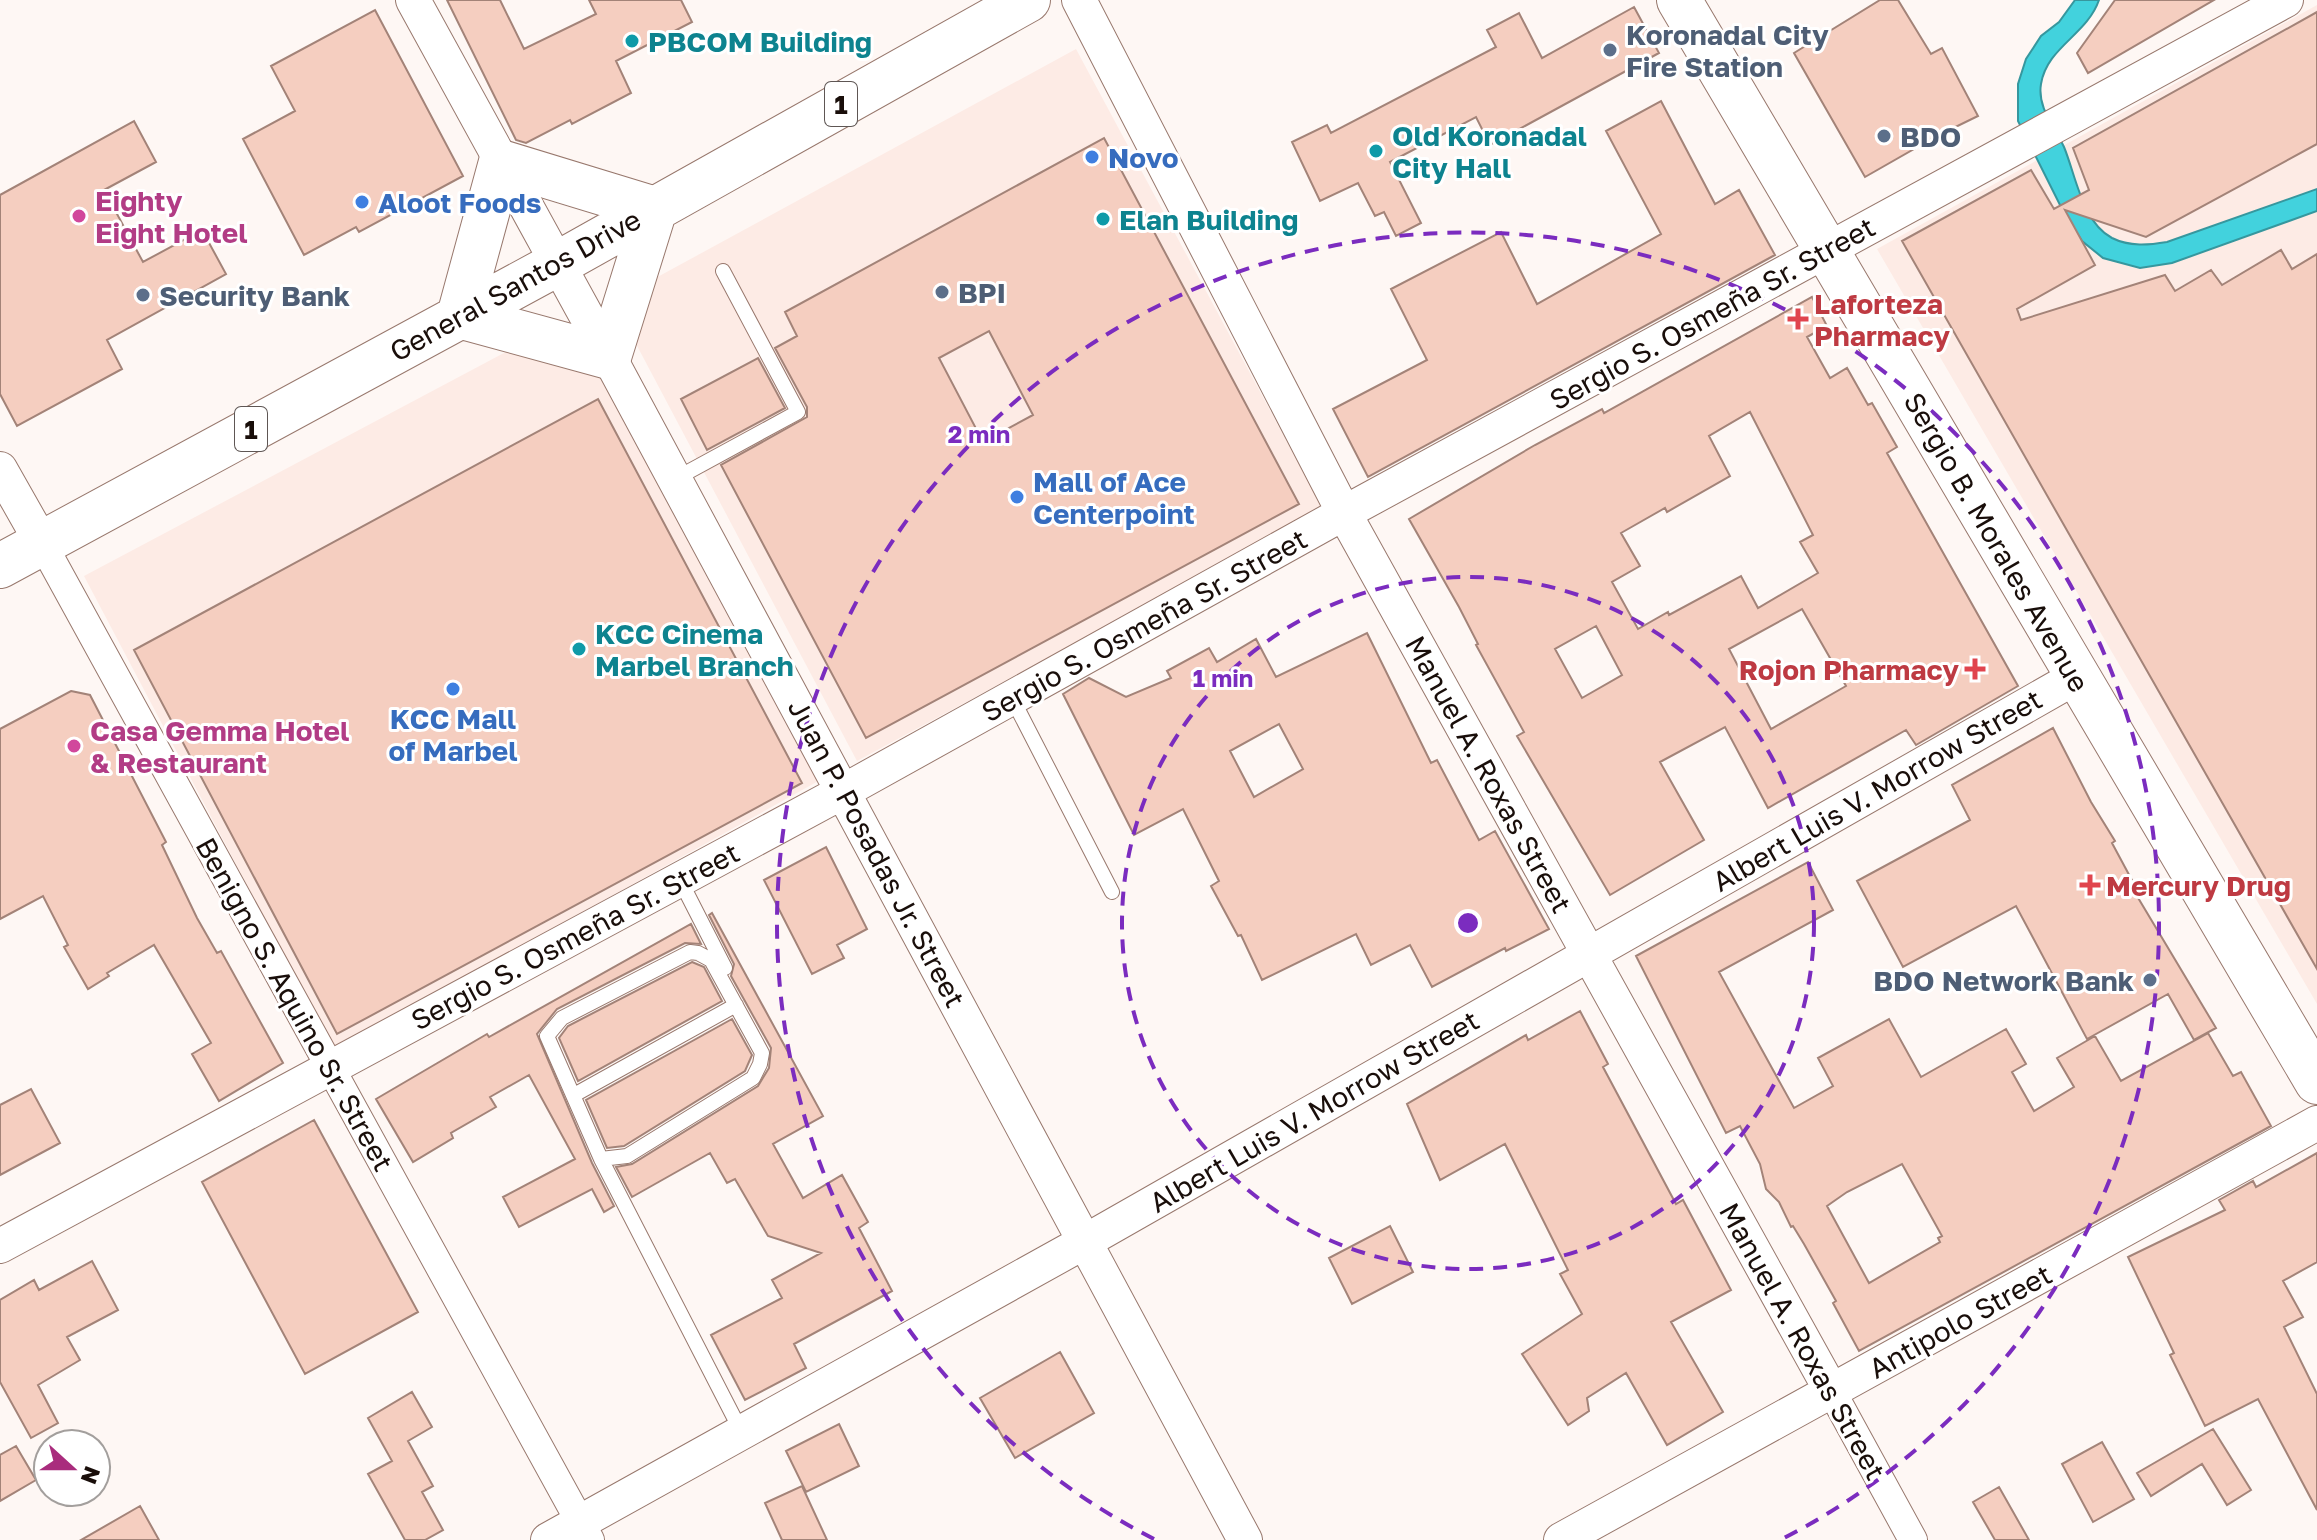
<svg xmlns="http://www.w3.org/2000/svg" width="2317" height="1540" viewBox="0 0 2317 1540" font-family="'Golos Text',sans-serif">
<style>
.built{fill:#fdebe5}
.water{fill:#42d2dd;stroke:#36979e;stroke-width:2}
.building{fill:#f5cec0;stroke:#a38378;stroke-width:2;fill-rule:evenodd}
.lines{fill:none;stroke-linecap:round;stroke-linejoin:round}
.service-casing{stroke:#98786d;stroke-width:16}
.minor-casing{stroke:#98786d;stroke-width:30}
.tertiary-casing{stroke:#98786d;stroke-width:36}
.primary-casing{stroke:#98786d;stroke-width:46}
.trunk-casing{stroke:#98786d;stroke-width:46}
.service{stroke:#fff;stroke-width:14}
.minor{stroke:#fff;stroke-width:28}
.tertiary{stroke:#fff;stroke-width:34}
.primary{stroke:#fff;stroke-width:44}
.trunk{stroke:#fff;stroke-width:44}
.ring{fill:none;stroke:#7b2cbf;stroke-width:4;stroke-dasharray:14 10}
.culture-dot{fill:#0f9aa8;stroke:#fff;stroke-width:3}
.service-dot{fill:#5c6f8a;stroke:#fff;stroke-width:3}
.shop-dot{fill:#3f7fe0;stroke:#fff;stroke-width:3}
.hotel-dot{fill:#d1479c;stroke:#fff;stroke-width:3}
.health-dot{fill:#e0444e;stroke:#fff;stroke-width:3}
.labels{text-anchor:middle;dominant-baseline:central;stroke-width:6;stroke-linejoin:round;paint-order:stroke}
.shield{fill:#fff;stroke:#5e5654;stroke-width:2}
.shield-label{font-size:26px;font-weight:bold;fill:#190e0a}
.service-label{font-size:28px;font-weight:bold;fill:#4e5e75;stroke:#fff;text-anchor:start}
.culture-label{font-size:28px;font-weight:bold;fill:#0d838f;stroke:#fff;text-anchor:start}
.shop-label{font-size:28px;font-weight:bold;fill:#366cbe;stroke:#fff;text-anchor:start}
.hotel-label{font-size:28px;font-weight:bold;fill:#b23c85;stroke:#fff;text-anchor:start}
.street-label{font-size:28px;fill:#190e0a;stroke:#fff}
.health-label{font-size:28px;font-weight:bold;fill:#be3a42;stroke:#fff;text-anchor:start}
.centre{fill:#7b2cbf;stroke:#fff;stroke-width:4}
.ring-label{font-size:24px;text-anchor:middle;font-weight:bold;fill:#7b2cbf;stroke:#fff;stroke-width:6;stroke-linejoin:round;paint-order:stroke}
</style>
<rect width="100%" height="100%" fill="#fef7f4"/>
<path class="built" d="M2317 5V1004L1877 249Z
M1076 49 1323 509 857 761 635 342 652 280Z
M521 344 600 363 822 779 334 1050 84 576Z"/>
<path class="water" d="M2075 0H2099C2087 35 2047 47 2041 84 2037 108 2055 127 2064 147 2076 176 2082 222 2112 238 2130 247 2149 245 2167 242L2317 189V211L2172 263 2140 268 2103 258 2082 241 2062 209 2018 121V84L2026 59 2041 36 2059 22Z"/>
<path class="building" d="M447 0H500L524 49 596 14 589 0H681L692 22 616 61 631 93 572 124 570 120 526 143 516 140Z
M1880 0H1898L1931 54 1942 48 1978 116 1937 136 1865 177 1794 53Z
M2115 0H2214L2088 73 2077 53Z
M1634 7 1659 53 1490 145 1476 117 1390 162 1421 223 1396 236 1384 212 1375 216 1358 183 1320 201 1292 142 1327 125 1331 133 1496 47 1487 30 1519 13 1542 58Z
M375 10 463 176 359 232 356 227 304 255 243 139 295 111 271 66Z
M2317 12V144L2146 237 2065 210 2095 265 2017 309 2021 320 2165 275 2175 291 2211 270 2222 285 2281 250 2292 269 2317 254V969L1902 241 2031 170 2054 209 2089 190 2073 148Z
M1661 101 1715 204 1739 190 1775 255 1368 477 1333 409 1427 360 1391 289 1501 232 1537 304 1661 234 1606 131Z
M134 121 156 162 104 190 143 262 202 230 226 274 107 340 122 369 17 426 0 394V195Z
M1104 138 1299 504 866 738 721 465 807 417V407L775 348 797 336 785 312ZM989 331 1033 415 983 442 939 358Z
M1812 297 1827 326 1807 337 1830 378 1847 368 1868 405 1872 403 1897 447 1887 453 2018 686 1916 745 1906 730 1768 808 1725 727 1660 762 1704 840 1610 895 1517 736 1524 732 1476 645 1478 644 1459 607 1409 519 1535 445 1602 409 1604 413ZM1750 412 1813 535 1800 542 1818 573 1758 608 1741 576 1669 615 1668 612 1638 629 1612 582 1640 566 1621 533 1665 508 1667 512 1730 476 1709 436ZM1802 609 1846 686 1771 729 1729 649ZM1596 626 1622 675 1582 698 1555 649Z
M758 358 785 408 707 450 681 399Z
M598 399 802 783 337 1034 134 650Z
M1367 633 1431 763 1437 760 1479 840 1495 831 1549 929 1506 951 1505 948 1432 987 1410 945 1371 965 1356 934 1262 980 1241 935 1238 936 1211 886 1219 881 1183 809 1134 835 1063 694 1089 678 1126 697 1171 678 1167 671 1209 648 1217 662 1256 639 1276 677ZM1279 724 1303 769 1254 797 1230 751Z
M71 691 90 695 166 842 162 845 197 918 217 953 221 951 283 1063 219 1101 192 1054 211 1043 154 945 107 973 109 976 88 989 64 947 68 945 43 896 0 919V729Z
M2053 728 2091 802 2115 841 2112 843 2134 884 2131 886 2216 1028 2194 1040 2168 994 2087 1039 2016 906 1903 967 1857 881 1970 820 1952 785Z
M826 847 867 929 837 945 844 958 812 974 764 880Z
M1808 862 1833 910 1719 972 1794 1108 1833 1086 1818 1058 1889 1019 1921 1077 2006 1029 2026 1064 2012 1072 2034 1111 2074 1087 2057 1058 2095 1036 2121 1081 2208 1033 2233 1076 2241 1072 2271 1126 1859 1351 1833 1303 1836 1301 1804 1244 1793 1226 1791 1227 1779 1202 1766 1189 1760 1164 1740 1126 1726 1133 1636 956ZM1902 1164 1942 1236 1938 1238 1940 1242 1869 1283 1827 1206 1847 1192Z
M712 913 823 1116 773 1144 803 1198 842 1175 868 1222 859 1228 892 1291 794 1344 806 1368 745 1400 711 1335 782 1298 772 1280 821 1253 768 1236 735 1179 727 1183 710 1153 632 1197 616 1167 632 1164 758 1086 769 1068 771 1048 731 976 734 964 709 915Z
M691 924 701 944 685 943 557 1009 537 1034 592 1163 614 1206 604 1212 592 1189 519 1227 503 1197 575 1159 529 1075 490 1097 496 1107 451 1133 453 1138 413 1162 376 1099 487 1034 489 1037Z
M692 962 704 967 722 1001 578 1081 559 1038 568 1026Z
M1580 1011 1608 1064 1603 1067 1676 1204 1683 1200 1731 1290 1671 1322 1723 1412 1667 1445 1626 1373 1587 1398 1589 1411 1568 1425 1522 1354 1582 1314 1560 1274 1568 1270 1505 1144 1440 1180 1407 1104 1526 1035 1528 1040Z
M732 1019 752 1055 745 1071 624 1146 607 1148 586 1100Z
M31 1089 60 1143 0 1175V1105Z
M314 1120 418 1312 305 1374 202 1182Z
M2317 1153V1262L2283 1281 2303 1317 2284 1327 2317 1394V1510L2258 1399 2205 1426 2170 1355 2174 1353 2128 1257 2225 1210 2219 1200 2253 1181 2256 1187Z
M1390 1226 1413 1272 1352 1304 1329 1258Z
M92 1261 118 1310 67 1337 80 1360 38 1385 58 1423 31 1438 0 1382V1300L34 1280 39 1290Z
M1060 1352 1094 1413 1015 1458 980 1398Z
M412 1392 432 1427 408 1441 433 1486 422 1492 443 1530 425 1540H405L368 1474 392 1461 368 1418Z
M839 1424 859 1466 806 1492 786 1451Z
M2213 1429 2251 1490 2227 1505 2202 1464 2151 1496 2137 1473Z
M2102 1442 2134 1499 2093 1522 2062 1464Z
M16 1446 36 1480 0 1501V1455Z
M802 1486 827 1540H782L765 1503Z
M1999 1487 2029 1540H1995L1973 1502Z
M140 1506 159 1540H81Z"/>
<g class="lines">
<defs>
<path id="service" d="M675 479 798 412 723 271
M1012 698 1112 892
M680 880 725 968
M574 1095 736 1005
M601 1159 627 1156 753 1078 760 1064 762 1053 711 960 698 953 690 952 562 1018 547 1036 601 1159 741 1431"/>
<path id="minor" d="M42 543 590 1540
M1832 1392 1913 1540"/>
<path id="tertiary" d="M413 0 609 357 1245 1540
M1079 0 1344 513 1832 1392
M0 469 42 543
M0 1246 844 791 1344 513 2286 0
M548 1540 1086 1241 2076 677
M1561 1540 2317 1123"/>
<path id="primary" d="M1679 0 2317 1082"/>
<path id="trunk" d="M459 316 501 162 655 209
M459 316 609 357 655 209
M0 566 557 264 1028 0"/>
</defs>
<use href="#service" class="service-casing"/>
<use href="#minor" class="minor-casing"/>
<use href="#tertiary" class="tertiary-casing"/>
<use href="#primary" class="primary-casing"/>
<use href="#trunk" class="trunk-casing"/>
<use href="#service" class="service"/>
<use href="#minor" class="minor"/>
<use href="#tertiary" class="tertiary"/>
<use href="#primary" class="primary"/>
<use href="#trunk" class="trunk"/>
</g>
<g class="ring">
<circle cx="1468" cy="923" r="346"/>
<path d="M1154 1539A691 691 0 1 1 1782 1539"/>
</g>
<g class="culture-dot">
<circle cx="632" cy="41" r="8"/>
<circle cx="1376" cy="151" r="8"/>
<circle cx="1103" cy="219" r="8"/>
<circle cx="579" cy="649" r="8"/>
</g>
<g class="service-dot">
<circle cx="1610" cy="50" r="8"/>
<circle cx="1884" cy="136" r="8"/>
<circle cx="942" cy="292" r="8"/>
<circle cx="143" cy="295" r="8"/>
<circle cx="2150" cy="980" r="8"/>
</g>
<g class="shop-dot">
<circle cx="1092" cy="157" r="8"/>
<circle cx="362" cy="202" r="8"/>
<circle cx="1017" cy="497" r="8"/>
<circle cx="453" cy="689" r="8"/>
</g>
<g class="hotel-dot">
<circle cx="79" cy="216" r="8"/>
<circle cx="74" cy="746" r="8"/>
</g>
<g class="health-dot">
<path d="M1794 307h8v8h8v8h-8v8h-8v-8h-8v-8h8z"/>
<path d="M1971 657h8v8h8v8h-8v8h-8v-8h-8v-8h8z"/>
<path d="M2086 873h8v8h8v8h-8v8h-8v-8h-8v-8h8z"/>
</g>
<g class="labels">
<g class="shield">
<rect x="825" y="82" width="32" height="44" rx="6"/>
<rect x="235" y="407" width="32" height="44" rx="6"/>
</g>
<g class="shield-label">
<text x="841" y="104">1</text>
<text x="251" y="429">1</text>
</g>
<g class="service-label">
<text x="1626" y="34">Koronadal City<tspan x="1626" dy="32">Fire Station</tspan></text>
<text x="1900" y="136">BDO</text>
<text x="958" y="292">BPI</text>
<text x="159" y="295">Security Bank</text>
<text x="2134" y="980" text-anchor="end">BDO Network Bank</text>
</g>
<g class="culture-label">
<text x="648" y="41">PBCOM Building</text>
<text x="1392" y="135">Old Koronadal<tspan x="1392" dy="32">City Hall</tspan></text>
<text x="1119" y="219">Elan Building</text>
<text x="595" y="633">KCC Cinema<tspan x="595" dy="32">Marbel Branch</tspan></text>
</g>
<g class="shop-label">
<text x="1108" y="157">Novo</text>
<text x="378" y="202">Aloot Foods</text>
<text x="1033" y="481">Mall of Ace<tspan x="1033" dy="32">Centerpoint</tspan></text>
<text x="453" y="718" text-anchor="middle">KCC Mall<tspan x="453" dy="32">of Marbel</tspan></text>
</g>
<g class="hotel-label">
<text x="95" y="200">Eighty<tspan x="95" dy="32">Eight Hotel</tspan></text>
<text x="90" y="730">Casa Gemma Hotel<tspan x="90" dy="32">&amp; Restaurant</tspan></text>
</g>
<g class="street-label">
<text transform="translate(515 285) rotate(-29)">General Santos Drive</text>
<text transform="translate(1712 313) rotate(-29)">Sergio S. Osmeña Sr. Street</text>
<text transform="translate(1997 542) rotate(60)">Sergio B. Morales Avenue</text>
<text transform="translate(1144 625) rotate(-29)">Sergio S. Osmeña Sr. Street</text>
<text transform="translate(1489 774) rotate(61)">Manuel A. Roxas Street</text>
<text transform="translate(1877 790) rotate(-30)">Albert Luis V. Morrow Street</text>
<text transform="translate(877 853) rotate(62)">Juan P. Posadas Jr. Street</text>
<text transform="translate(575 936) rotate(-28)">Sergio S. Osmeña Sr. Street</text>
<text transform="translate(295 1004) rotate(61)">Benigno S. Aquino Sr. Street</text>
<text transform="translate(1314 1111) rotate(-30)">Albert Luis V. Morrow Street</text>
<text transform="translate(1960 1321) rotate(-29)">Antipolo Street</text>
<text transform="translate(1803 1341) rotate(61)">Manuel A. Roxas Street</text>
</g>
<g class="health-label">
<text x="1814" y="303">Laforteza<tspan x="1814" dy="32">Pharmacy</tspan></text>
<text x="1959" y="669" text-anchor="end">Rojon Pharmacy</text>
<text x="2106" y="885">Mercury Drug</text>
</g>
</g>
<circle cx="1468" cy="923" r="12" class="centre"/>
<g class="ring-label">
<text x="979" y="443">2 min</text>
<text x="1223" y="687">1 min</text>
</g>
<g transform="translate(72 1468) rotate(111)"><circle r="38" fill="#ffffff" stroke="#a39f9d" stroke-width="2"/>
<path d="M0-6L14 30L0 20L-14 30Z" fill="#a92c7d"/>
<text y="-12" font-size="22" font-weight="bold" text-anchor="middle" fill="#190e0a">N</text>
</g>
</svg>
